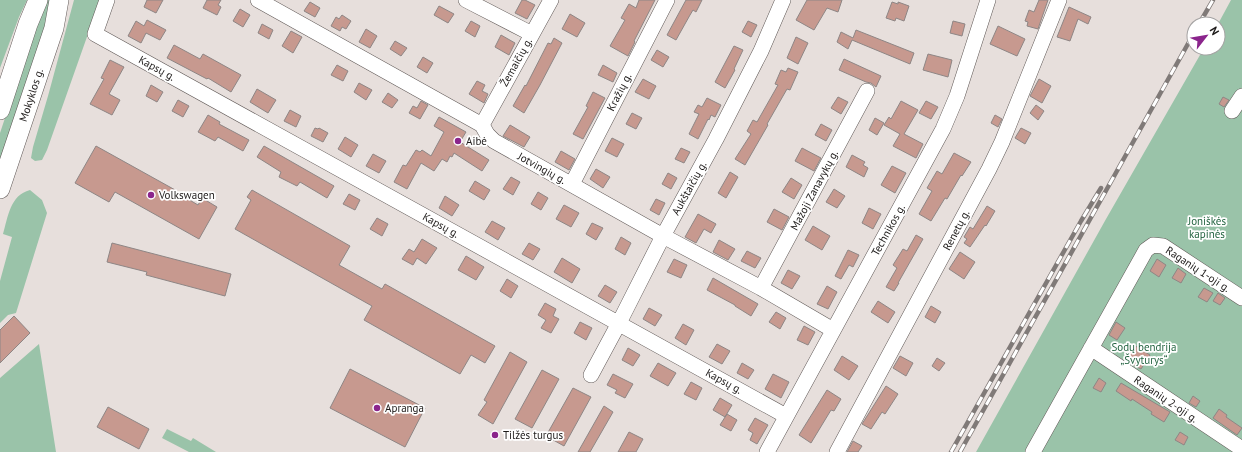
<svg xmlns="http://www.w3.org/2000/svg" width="1242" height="452" viewBox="0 0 1242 452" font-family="'PT Sans',sans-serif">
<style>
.green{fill:#9ac3a9}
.building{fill:#c7998f;stroke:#8e8685}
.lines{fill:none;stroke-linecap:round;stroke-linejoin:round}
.minor-casing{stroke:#605957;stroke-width:16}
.major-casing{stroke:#605957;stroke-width:20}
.minor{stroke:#fff;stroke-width:15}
.major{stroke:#fff;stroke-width:19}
.rail-casing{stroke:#807a78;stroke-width:4.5}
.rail{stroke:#fff;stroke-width:3;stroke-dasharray:9;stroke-linecap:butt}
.poi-dot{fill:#8b258c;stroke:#fff;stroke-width:1.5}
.labels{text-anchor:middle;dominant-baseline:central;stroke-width:3.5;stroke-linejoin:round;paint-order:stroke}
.street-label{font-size:11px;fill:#1d1a19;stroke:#fff}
.poi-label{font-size:11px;fill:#1d1a19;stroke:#fff;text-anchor:start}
.park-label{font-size:11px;fill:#256542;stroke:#fff}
</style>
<rect width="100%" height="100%" fill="#e7dfdc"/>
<path class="green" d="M0 0H27L19 17 0 68Z
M46 0H54L0 169V133L38 19Z
M74 0H100L47 150 42 160 35 161 31 158 33 147 48 96Z
M1231 0H1242V452H976L1106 219 1204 48H1218V24Z
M30 190 42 200 47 213 16 313 8 315 0 323V281L12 237 3 234C8 217 10 195 30 190Z
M39 344 56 452H0V378Z
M167 429 191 441 193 438 216 452H189L162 438Z"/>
<path class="building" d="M147 0H163L156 13 144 7Z
M207 0H221L218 5 221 7 217 15 203 8Z
M522 0H525L535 5 527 19 515 13Z
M639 0H655L634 41 635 42 628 56 610 46 625 20 621 18 629 4 636 8Z
M686 0H702L696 12 693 10 690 15 676 40 667 35Z
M807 0H842L838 12 827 8 814 30 796 20Z
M1039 0H1048L1038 29 1027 26 1028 22 1025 21 1029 10 1034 12Z
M310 2 320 8 315 17 304 11Z
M892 2 898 4V2L909 6 904 21 896 18 895 21 886 18Z
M439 6 454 14 448 23 434 15Z
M1069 7 1091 17 1088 24 1078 19 1070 41 1057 37Z
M240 9 250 15 243 27 233 21Z
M570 14 585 23 577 37 562 29Z
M342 15 351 21 346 29 342 27 340 31 331 26 336 17 339 19Z
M147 20 166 30 160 40 146 33 141 43 128 36 136 21 144 26Z
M471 21 480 26 475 37 465 31Z
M748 21 757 25 751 37 742 32Z
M953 21 965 24 962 36 950 33Z
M262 24 273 30 269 39 258 33Z
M998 26 1025 39 1017 56 990 44Z
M366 29 377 36 370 48 359 42Z
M856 30 914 53 910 64 852 40 848 49 837 42 841 32 853 38Z
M291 31 302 37 293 53 282 46Z
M501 35 515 43 509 55 495 47Z
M796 37 808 43 798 64 787 58Z
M554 38 562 43 540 85 524 113 513 106 525 85 526 86 548 43 551 44Z
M395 41 407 48 401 56 390 49Z
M174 45 200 59 203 54 241 75 231 92 208 78 207 79 167 58Z
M734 46 743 50 734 69 735 70 725 88 715 82Z
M657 50 669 57 663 67 651 60Z
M928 54 952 60 948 77 923 70Z
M423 57 433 63 427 73 417 67Z
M844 59 881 76 876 87 871 83 866 82 839 70Z
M110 60 124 67 109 94 120 100 112 115 90 104 104 79 101 78Z
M337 65 348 71 343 81 331 75Z
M603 65 617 73 613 82 598 75Z
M788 68 798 72 790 90 787 89 767 124 768 125 745 165 735 159 751 134 747 131 753 120 757 122 778 85 775 84 781 70 786 72Z
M643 79 656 86 649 99 635 92Z
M1039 79 1051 86 1042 103 1030 96Z
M477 81 485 85 482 91 488 94 484 103 469 94Z
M359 83 372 90 366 100 354 92Z
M151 85 163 92 157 102 146 96Z
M257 89 276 100 268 113 250 102Z
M593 92 605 98 583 139 573 134 588 107 586 106Z
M388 93 398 100 392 108 382 102Z
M838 97 848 102 841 114 831 108Z
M1223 97 1229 100 1224 107 1219 104Z
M707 98 721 105 715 117 711 115 709 120 708 119 698 139 689 134 699 114 694 112 698 105 702 107Z
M178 100 189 106 183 117 172 111Z
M421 101 428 105 420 119 409 113 413 106 417 108Z
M901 101 918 110 904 134 923 144 916 158 893 146 900 134 884 125 889 117 891 119Z
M926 101 938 107 931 119 919 113Z
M1036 105 1044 111 1038 120 1030 113Z
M290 110 301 116 296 127 284 121Z
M632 113 642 118 636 129 626 124Z
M208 115 220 122 219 124 249 140 243 151 218 137 215 141 198 132Z
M995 115 1002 119 998 127 991 123Z
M439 117 466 132 460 142 489 160 482 171 454 153 452 157 450 156 447 162 442 159 434 171 421 163 407 189 394 182 403 165 406 166 416 150 420 152 422 150 431 156 444 132 434 126Z
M875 118 884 123 877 135 869 130Z
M821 124 832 130 826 141 815 135Z
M510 125 530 137 524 147 503 136Z
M315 128 318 129 319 128 328 133 323 142 311 136Z
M1021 128 1031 133 1025 144 1015 138Z
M345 137 358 145 351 157 338 149Z
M612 138 624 144 617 157 605 151Z
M96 146 177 191 176 192 198 205 202 198 217 207 199 239 115 192 109 202 75 183Z
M264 146 334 186 327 198 300 182 297 186 279 177 281 172 257 157Z
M681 148 690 152 684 163 675 159Z
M802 148 821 158 814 171 795 161Z
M561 151 575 159 569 170 555 162Z
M954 153 971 162 962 176 961 175 947 199 945 198 931 221 919 214 932 191 927 188 937 171 942 174Z
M373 154 386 161 379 173 366 166Z
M852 155 865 162 863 165 868 168 864 177 846 167Z
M892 166 906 173 895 193 881 185Z
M596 169 610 177 603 188 590 179Z
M730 172 738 177 726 198 718 193Z
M668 173 677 178 671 189 662 184Z
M511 177 520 182 513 195 503 189Z
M791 178 802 185 794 199 782 192Z
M475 181 490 190 484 200 469 191Z
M834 189 845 196 837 208 826 202Z
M252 190 350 246 339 265 382 289 385 284 495 346 485 363 471 355 460 374 364 320 372 306 235 229 251 200 247 197Z
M538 192 548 198 541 210 531 204Z
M349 194 360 200 355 210 343 204Z
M445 196 459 205 452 216 439 208Z
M656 199 665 203 659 215 650 210Z
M564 205 579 213 571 227 556 219Z
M987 206 995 211 986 226 985 225 970 247 964 243 967 239 964 237 970 227 973 229Z
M869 208 881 214 873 229 862 223Z
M774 209 789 217 782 230 767 222Z
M698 214 716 224 711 233 704 229 696 243 685 237Z
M377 218 388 224 382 236 370 229Z
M492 221 505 228 498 240 485 232Z
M592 223 603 228 596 240 586 234Z
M813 226 830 236 822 250 805 240Z
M916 235 923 239 898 283H899L894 291 886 287 897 268 893 265 903 249 907 251Z
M621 237 631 243 625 255 615 249Z
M422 239 437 248 426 264 417 258 413 265 402 259 409 249 414 252Z
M719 240 735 249 728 260 713 252Z
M112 243 231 274 225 296 146 275 147 272 107 262Z
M529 243 540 249 533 260 522 254Z
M848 250 859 255 853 267 849 265 841 279 835 276Z
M747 251 761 258 755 268 741 261Z
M960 252 975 262 964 279 949 269Z
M466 256 484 267 476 280 458 270Z
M562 258 580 269 572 283 554 272Z
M674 259 687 265 681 278 667 272Z
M1157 259 1166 265 1159 277 1150 271Z
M1178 268 1186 274 1181 283 1172 278Z
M788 270 800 276 792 289 781 283Z
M713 278 758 304 751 316 735 306V305L707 290Z
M507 279 518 286 511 298 500 291Z
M605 285 617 292 610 303 598 296Z
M827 286 837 292 828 309 817 304Z
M1204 288 1213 293 1207 302 1198 297Z
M1218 293 1225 298 1220 305 1213 301Z
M878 301 895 312 888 323 871 312Z
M545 303 556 309 553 316 559 319 551 333 541 328 546 320 538 315Z
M931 306 941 312 935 323 925 317Z
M649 308 662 315 655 326 643 319Z
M776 312 786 318 780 329 769 322Z
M14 316 30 333 0 363V330Z
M580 322 592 328 586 340 574 333Z
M1116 322 1125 328 1117 340 1109 335Z
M683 324 694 330 686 345 675 338Z
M804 326 815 332 808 345 797 340Z
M717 344 730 351 722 364 709 357Z
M1132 344 1150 355 1141 369 1131 364 1134 360 1126 354Z
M628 348 640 355 633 366 622 360Z
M510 352 527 362 493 424 478 415 487 402 484 400Z
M842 356 858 366 849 380 834 370Z
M900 356 913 363 906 376 893 368Z
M937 358 945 363 939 371 932 366Z
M658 363 676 373 668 386 650 376Z
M742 363 754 370 748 379 737 373Z
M350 369 425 408 405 447 330 408Z
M542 370 559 379 532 428 515 419Z
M613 374 633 384 625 398 615 393 617 390 607 385Z
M773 374 789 382 781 398 765 389Z
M1099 378 1106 383 1101 392 1093 388Z
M691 382 702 388 696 400 684 394Z
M1121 383 1170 412 1164 422 1151 414 1152 412 1132 399 1131 401 1116 391Z
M886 386 898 394 885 414 882 412 871 429 862 424Z
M573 388 591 397 564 446 546 436Z
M827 390 841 399 834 411 831 410 811 443 799 435Z
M1193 396 1200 401 1196 407 1189 403Z
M720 398 732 405 725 417 713 410Z
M604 406 613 412 590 452H578Z
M108 407 149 429 139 449 97 427Z
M1219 409 1227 415 1226 417 1242 428 1237 435 1213 418Z
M727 414 737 420 731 431 720 425Z
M755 418 768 425 757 444 750 440 753 433 748 430Z
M629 432 643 439 636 452H618Z
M1180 432 1188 437 1184 445 1175 440Z
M853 441 862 446 858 452H847Z"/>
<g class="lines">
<defs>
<path id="minor" d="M107 0 95 34 786 416
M258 0 482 125 487 134 494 141 663 236 761 288 833 330
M466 0 532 34
M1232 111 1242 96
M482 125 551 0
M572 184 667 0
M761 288 867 91
M1091 348 1242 449
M591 375 619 323 663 236 716 139 761 51 783 0
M767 452 943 129 957 96 988 0
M837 452 989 169 1002 142 1059 0
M1033 452 1146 250 1153 245 1163 246 1242 298"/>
<path id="major" d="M0 110 28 24 38 0
M0 189 54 28 59 0"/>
</defs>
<use href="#minor" class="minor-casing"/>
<use href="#major" class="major-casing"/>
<use href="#minor" class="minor"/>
<use href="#major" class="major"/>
<defs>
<path id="rail" d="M1199 24 1213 0
M951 452 1081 221 1101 188
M960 452 1194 33"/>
</defs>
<use href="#rail" class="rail-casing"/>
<use href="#rail" class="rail"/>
</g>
<g class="poi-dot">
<circle cx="458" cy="141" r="4"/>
<circle cx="151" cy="195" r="4"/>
<circle cx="377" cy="408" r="4"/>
<circle cx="495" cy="435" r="4"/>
</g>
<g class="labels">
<g class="street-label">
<text transform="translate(516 62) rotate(-61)">Žemaičių g.</text>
<text transform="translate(157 68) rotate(29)">Kapsų g.</text>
<text transform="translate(619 92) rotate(-63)">Kražių g.</text>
<text transform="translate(31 95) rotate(-72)">Mokyklos g.</text>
<text transform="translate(542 168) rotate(29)">Jotvingių g.</text>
<text transform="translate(689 188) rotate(-61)">Aukštaičių g.</text>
<text transform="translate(814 190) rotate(-62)">Mažoji Zanavykų g.</text>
<text transform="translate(441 225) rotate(29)">Kapsų g.</text>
<text transform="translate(888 230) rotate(-61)">Technikos g.</text>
<text transform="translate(956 230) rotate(-62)">Renetų g.</text>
<text transform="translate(1198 269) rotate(33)">Raganių 1-oji g.</text>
<text transform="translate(724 381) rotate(29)">Kapsų g.</text>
<text transform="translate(1166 399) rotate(34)">Raganių 2-oji g.</text>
</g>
<g class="poi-label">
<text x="466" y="141">Aibė</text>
<text x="159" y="195">Volkswagen</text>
<text x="385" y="408">Apranga</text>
<text x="503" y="435">Tilžės turgus</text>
</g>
<g class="park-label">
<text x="1207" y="221">Joniškės<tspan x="1207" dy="13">kapinės</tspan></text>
<text x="1144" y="347">Sodų bendrija<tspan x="1144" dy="13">„Švyturys“</tspan></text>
</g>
</g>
<g transform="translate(1206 36) rotate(59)"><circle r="19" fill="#ffffff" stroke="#a5a3a3"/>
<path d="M0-3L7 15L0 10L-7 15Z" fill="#8b258c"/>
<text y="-6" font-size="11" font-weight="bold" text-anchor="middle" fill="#1d1a19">N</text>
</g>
</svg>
